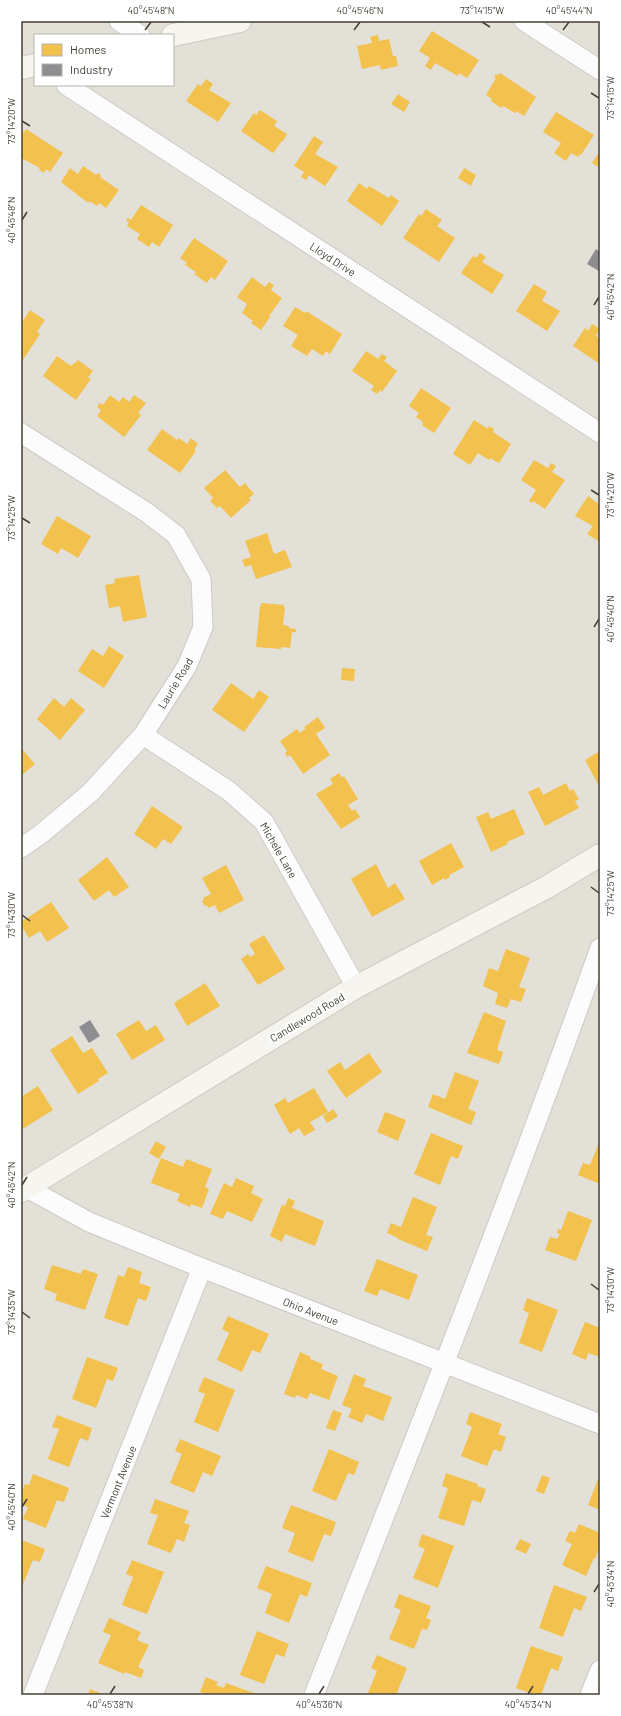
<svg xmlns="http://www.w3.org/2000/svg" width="621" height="1716" viewBox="0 0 621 1716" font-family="Barlow,sans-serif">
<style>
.residential{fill:#e3e0d7;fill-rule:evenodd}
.homes{fill:#f2c14e}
.industry{fill:#8d8d92}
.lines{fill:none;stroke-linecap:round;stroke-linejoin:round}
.street-casing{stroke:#cccac5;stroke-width:21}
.secondary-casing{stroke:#cecbc0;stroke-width:24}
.street{stroke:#fdfcfc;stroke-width:19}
.secondary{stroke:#f6f5ef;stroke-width:22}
.ticks{fill:none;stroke:#454036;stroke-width:1.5}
.labels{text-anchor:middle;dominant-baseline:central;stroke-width:4;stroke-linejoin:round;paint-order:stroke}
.street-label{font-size:11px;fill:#454036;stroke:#fff}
.neatline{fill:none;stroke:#454036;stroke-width:1.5}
.ticks-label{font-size:10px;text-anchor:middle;fill:#454036}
</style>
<rect width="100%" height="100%" fill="#efeee9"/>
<path class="residential" d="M21 21H600V1695H21ZM35 35H173V85H35Z"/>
<path class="homes" d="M432 31 479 60 467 78 459 73 458 76 435 63 431 70 425 66 430 58 419 51Z
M378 35 379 41 389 39 393 56H396L398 66 381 70 380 65 362 69 357 46 372 43 370 37Z
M500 73 536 97 524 116 516 111 515 113 503 106 501 108 491 101 492 99 486 95 496 78 494 77 496 74 498 75Z
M206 79 213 84 209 90 231 103 218 122 186 101 198 84 201 86Z
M398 94 410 102 404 112 391 104Z
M260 110 277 121 274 126 287 134 283 141H282L273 153 241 131 254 113 256 115Z
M556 112 594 135 581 155 580 154 578 157 571 153 566 161 554 153 561 143 543 132Z
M26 129 63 153 50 172 46 169 44 173 39 170 40 168 21 158V136Z
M314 136 323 142 315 154 338 167 325 186 309 175 306 180 301 177 304 172 294 166Z
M600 151V168L592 163Z
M83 166 96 175 98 173 101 175 100 177 119 190 106 208 99 203 97 206 89 201 88 203 61 182 70 168 78 174Z
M464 168 476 175 471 186 458 178Z
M359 183 367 189 369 186 389 198 391 195 399 201 382 226 347 201Z
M141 205 173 225 159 247 152 242 149 247 137 239 140 234 127 226 129 222 126 221 128 218 131 220Z
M426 209 442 220 437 226 455 238 439 262 403 238 419 214 421 216Z
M194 238 228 261 215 280 211 277 207 283 194 274 196 272 185 265 187 263 180 258Z
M480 253 486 257 482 262 504 275 492 294 461 273 473 256 476 258Z
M252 277 265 287 269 282 274 285 271 290 282 298 269 316 270 317 261 330 251 323 253 321 242 313 247 304 237 297Z
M534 284 547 292 542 301 560 311 547 331 516 311Z
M295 307 305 313 306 311 342 334 330 354 326 351 323 356 312 349 307 356 291 346 298 335 283 326Z
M30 310 45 320 37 332 40 334 21 363V324Z
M592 324 600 329 596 336 600 339V364L573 346 585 328 588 331Z
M366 351 378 359 382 354 387 357 384 361 397 371 382 392 380 390 377 394 371 390 374 386 352 371Z
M57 356 71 366 78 360 93 371 88 377 91 379 76 400 43 376Z
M421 388 451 408 434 433 422 425 423 422 416 417 419 413 409 406Z
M110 395 119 402 123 397 129 402 134 395 146 403 138 413 141 415 124 437 97 416 101 410 97 407 100 403 103 405Z
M474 420 488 429 489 426 494 429 493 432 511 444 499 463 490 458 489 460 478 453 470 465 453 454Z
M162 429 177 440 179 438 187 444 191 438 198 444 194 450 196 451 180 473 147 450Z
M534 460 548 468 551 463 556 466 552 472 565 480 545 509 533 501 532 503 529 501 536 490 521 480Z
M225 470 239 486 240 487 245 483 254 494 249 498 251 500 231 518 220 506 217 508 210 501 213 498 204 488Z
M588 496 600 505V542L587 534 593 526 575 516Z
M57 516 91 536 78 558 61 548 58 554 41 544Z
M267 533 274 554 285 550 292 567 256 579 251 565 245 567 242 560 251 557 245 541Z
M139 575 147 617 123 622 120 606 109 608 105 585 115 583 114 579Z
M261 603 284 605 283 607H285L283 625 289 626V628L296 629V632H292L290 648 281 647V649L256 647 260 606H261Z
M109 646 124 656 104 688 78 671 92 649 103 656Z
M342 668 355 669 354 681 341 680Z
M231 683 253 699 259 690 269 697 244 732 212 710Z
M54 698 64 707 71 698 85 710 60 740 37 719Z
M318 717 325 728 316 734 330 755 303 774 290 755 287 757 285 753 287 751 280 741 297 729 300 733 306 728 304 727Z
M23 750 35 764 21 776V752Z
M600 751V788L585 760Z
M339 773 342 778 344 776 358 799 348 805 352 811 355 809 360 817 341 829 316 794 333 784 330 779Z
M566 783 570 791 573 789 579 799 575 801 579 808 545 826 528 792 539 787 543 795Z
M152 806 183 827 171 844 163 839 156 849 134 834Z
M514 809 525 834 507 842 508 844 491 852 476 817 488 812 491 819Z
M451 843 464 867 449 875 450 877 445 880 444 878 432 885 419 861Z
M107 857 129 887 114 897 109 890 94 901 78 880Z
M376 864 388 888 395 883 405 899 372 917 351 879Z
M226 865 244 900 219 913 215 905 208 908 207 905 204 906 202 901 204 900 203 898 211 894 202 878Z
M51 902 69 928 47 942 40 931 29 938 21 925V922Z
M264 935 285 969 258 985 241 959 248 954 250 957 255 954 249 944Z
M506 949 530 958 519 987 526 989 521 1002 511 999 507 1008 495 1004 498 993 483 986 489 968 498 971Z
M205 983 220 1006 187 1026 174 1003Z
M484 1012 506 1021 497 1050 503 1052 499 1064 467 1053Z
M139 1020 146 1031 156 1025 165 1040 132 1060 116 1034Z
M72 1036 83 1053 92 1048 108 1073 98 1079 99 1081 78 1094 50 1050Z
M369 1053 382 1072 346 1098 327 1071 340 1062 345 1070Z
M455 1072 479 1081 468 1109 476 1112 471 1125 428 1107 433 1094 445 1099Z
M38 1086 53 1110 21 1130V1097Z
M314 1088 328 1112 310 1122 315 1130 304 1136 299 1128 290 1134 274 1105 285 1098 288 1103Z
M333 1109 338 1116 327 1123 323 1116Z
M385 1112 406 1120 398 1141 377 1132Z
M431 1133 463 1146 458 1159 451 1156 440 1185 414 1174Z
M600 1140V1184L578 1175 583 1163 590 1165Z
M156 1141 166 1147 159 1159 149 1153Z
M161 1158 183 1167 186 1159 212 1169 205 1187 209 1189 202 1208 191 1204 190 1207 177 1201 180 1194 151 1183Z
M236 1178 254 1186 251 1193 263 1199 252 1222 227 1211 223 1219 210 1214 224 1183 232 1187Z
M413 1197 437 1207 426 1235 433 1237 427 1251 398 1239V1238L387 1233 391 1223 401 1227Z
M288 1198 295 1201 292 1208 324 1221 315 1246 285 1234 282 1242 270 1236 282 1205 285 1206Z
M568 1211 592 1220 576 1261 545 1250 550 1237 557 1239 560 1234 557 1233 558 1229 561 1230Z
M377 1259 418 1275 409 1300 380 1289 377 1296 364 1291Z
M52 1265 81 1274 83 1269 98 1274 85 1310 55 1300 57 1294 44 1289Z
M128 1267 142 1272 139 1283 151 1287 146 1301 138 1298 128 1326 104 1318 118 1275 124 1277Z
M527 1298 558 1310 542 1352 519 1343 529 1313 523 1310Z
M228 1316 269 1334 260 1353 252 1350 242 1372 217 1360 229 1333 222 1329Z
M585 1322 600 1328V1357L588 1353 586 1360 572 1354Z
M300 1352 311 1357 310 1359 323 1364 321 1369 338 1376 329 1400 310 1393 307 1399 296 1395 295 1398 284 1394Z
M87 1357 118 1368 113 1381 107 1379 96 1408 72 1399Z
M354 1374 366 1379 363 1386 392 1397 383 1421 366 1414 362 1423 348 1417 352 1409 342 1405Z
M204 1377 235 1390 218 1432 194 1422 205 1394 198 1391Z
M333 1410 342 1413 335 1431 326 1428Z
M470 1412 502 1424 498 1434 506 1437 501 1452 494 1449 487 1466 461 1456 472 1427 466 1424Z
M57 1415 92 1428 88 1441 80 1438 69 1467 48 1459 59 1429 52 1427Z
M180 1439 221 1456 212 1476 203 1472 194 1493 170 1483 182 1454 175 1451Z
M329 1449 359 1462 354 1475 348 1473 336 1501 312 1491Z
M446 1473 478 1484 477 1486 486 1489 481 1503 472 1500 464 1526 438 1518 448 1488 442 1486Z
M33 1474 69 1488 64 1502 57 1500 46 1528 23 1519 28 1507 21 1504V1495L25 1484 29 1485Z
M600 1474V1510L588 1505Z
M542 1475 550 1478 544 1494 536 1491Z
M155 1499 189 1511 184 1523 190 1525 184 1542 177 1539 171 1553 147 1544 158 1515 150 1513Z
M291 1505 336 1522 331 1536 324 1534 313 1562 288 1552 295 1533 282 1528Z
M579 1524 600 1533V1548H599L595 1559 594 1558 586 1576 562 1565 572 1544 565 1541 570 1531 575 1533Z
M422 1534 454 1546 438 1588 413 1578 425 1549 418 1546Z
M520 1539 531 1544 526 1554 515 1549Z
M21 1540 45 1549 40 1562 33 1560 21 1589Z
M132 1560 164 1572 147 1614 122 1605 133 1577 126 1574Z
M266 1566 312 1583 307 1597 300 1594 289 1623 265 1613 272 1594 257 1588Z
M554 1585 587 1597 581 1611 574 1608 563 1637 539 1628Z
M399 1594 431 1606 426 1618 431 1620 427 1630 422 1629 414 1649 389 1639 401 1610 394 1607Z
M109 1618 141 1632 137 1640 149 1645 138 1667 144 1670 141 1678 125 1672 124 1674 98 1663 111 1635 103 1632Z
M257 1631 289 1644 284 1657 276 1654 264 1684 240 1675Z
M531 1646 563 1657 558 1671 551 1668 541 1695H535L516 1688Z
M377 1655 407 1668 396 1695H367L377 1671 371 1668Z
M206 1677 218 1682 216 1685 224 1688 226 1683 259 1695H209L200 1692Z
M90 1689 105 1695H88Z"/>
<path class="industry" d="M596 249 600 252 599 271 587 264Z
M90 1020 100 1036 89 1043 79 1027Z"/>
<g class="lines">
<defs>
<path id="street" d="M119 21 140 35
M524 21 600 70
M66 85 600 433
M21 433 146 512 176 535 201 579 203 627 187 666 143 735 90 793 41 834 21 848
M143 735 229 791 264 822 356 987
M27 1188 89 1222 202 1268 600 1424
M33 1695 202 1268
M314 1695C412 1447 510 1199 600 948
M590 1695 600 1670"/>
<path id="secondary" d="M173 35 240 21
M21 68 35 65
M21 1191 356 987 547 887 600 855"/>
</defs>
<use href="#street" class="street-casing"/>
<use href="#secondary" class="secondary-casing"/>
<use href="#street" class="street"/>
<use href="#secondary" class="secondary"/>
</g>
<path class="ticks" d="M482 22 490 27M145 30 151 22M354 30 360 22M563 30 569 22M591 93 599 98M22 121 30 126M22 220 27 212M594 305 599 297M591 490 599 495M22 518 30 523M594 627 599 619M591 887 599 893M22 915 30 921M22 1185 27 1177M591 1284 599 1290M22 1312 30 1318M22 1507 27 1499M594 1592 599 1584M110 1694 115 1686M319 1694 324 1686M528 1694 533 1686"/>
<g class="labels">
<g class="street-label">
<text transform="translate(333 259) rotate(33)">Lloyd Drive</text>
<text transform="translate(175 683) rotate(-59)">Laurie Road</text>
<text transform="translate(279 850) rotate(60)">Michele Lane</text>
<text transform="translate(307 1017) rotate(-31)">Candlewood Road</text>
<text transform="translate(311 1311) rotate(21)">Ohio Avenue</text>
<text transform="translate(118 1482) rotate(-68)">Vermont Avenue</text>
</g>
</g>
<rect width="621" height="1716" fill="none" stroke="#ffffff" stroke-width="44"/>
<rect x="34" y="34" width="140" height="52" fill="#ffffff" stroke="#b5b3af"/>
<rect x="42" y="44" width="20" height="12" fill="#f2c14e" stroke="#b5b3af"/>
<text x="70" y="54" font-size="12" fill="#454036">Homes</text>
<rect x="42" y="64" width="20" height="12" fill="#8d8d92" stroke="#b5b3af"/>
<text x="70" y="74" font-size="12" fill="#454036">Industry</text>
<rect x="22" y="22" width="577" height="1672" class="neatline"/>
<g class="ticks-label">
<text x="151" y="14">40°45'48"N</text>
<text x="360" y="14">40°45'46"N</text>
<text x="482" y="14">73°14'15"W</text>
<text x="569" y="14">40°45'44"N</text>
<text transform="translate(610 98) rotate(-90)" y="4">73°14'15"W</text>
<text transform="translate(11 121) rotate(-90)" y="4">73°14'20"W</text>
<text transform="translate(11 220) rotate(-90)" y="4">40°45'48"N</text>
<text transform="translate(610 297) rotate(-90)" y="4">40°45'42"N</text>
<text transform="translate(610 495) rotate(-90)" y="4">73°14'20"W</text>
<text transform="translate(11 518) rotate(-90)" y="4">73°14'25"W</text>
<text transform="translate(610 619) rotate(-90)" y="4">40°45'40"N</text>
<text transform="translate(610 893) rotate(-90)" y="4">73°14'25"W</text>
<text transform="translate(11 915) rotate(-90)" y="4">73°14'30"W</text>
<text transform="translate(11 1185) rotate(-90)" y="4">40°45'42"N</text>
<text transform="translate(610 1290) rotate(-90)" y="4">73°14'30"W</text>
<text transform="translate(11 1312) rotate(-90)" y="4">73°14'35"W</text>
<text transform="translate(11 1507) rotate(-90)" y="4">40°45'40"N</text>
<text transform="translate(610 1584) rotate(-90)" y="4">40°45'34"N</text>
<text x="110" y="1708">40°45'38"N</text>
<text x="319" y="1708">40°45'36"N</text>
<text x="528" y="1708">40°45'34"N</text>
</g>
</svg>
